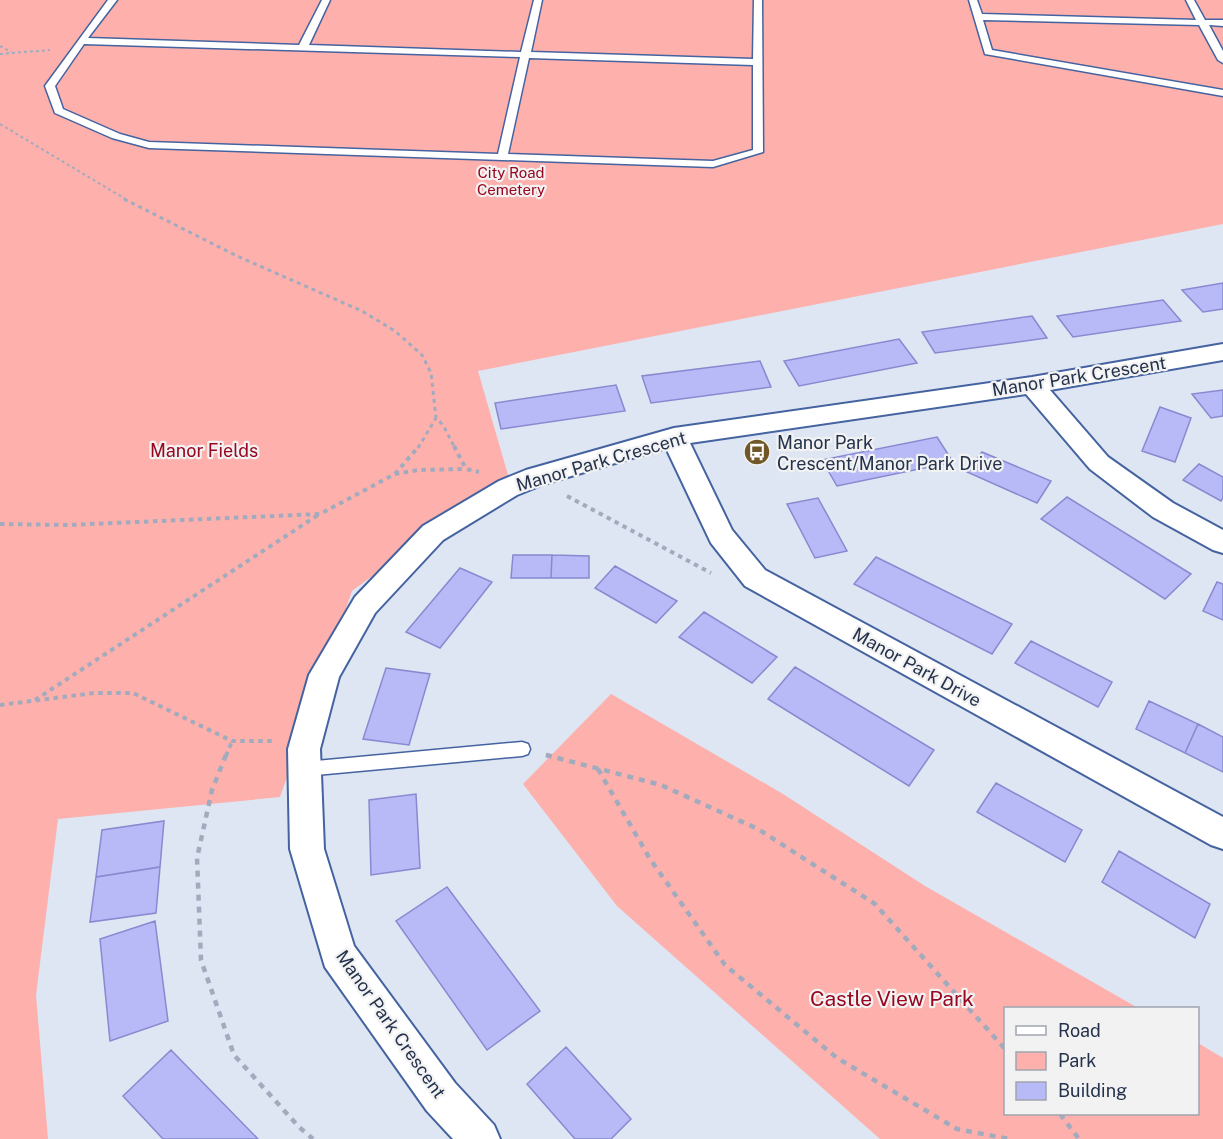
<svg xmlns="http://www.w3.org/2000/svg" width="1223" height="1139" viewBox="0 0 1223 1139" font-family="'Public Sans',sans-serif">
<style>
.green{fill:#fdb0ac}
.building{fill:#b7baf6;stroke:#8889d0;stroke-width:1.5}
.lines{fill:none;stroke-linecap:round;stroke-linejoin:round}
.service-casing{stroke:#4463a0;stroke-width:3}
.minor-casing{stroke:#4463a0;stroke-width:4}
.path-far3{stroke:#a2abbd;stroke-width:2;stroke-dasharray:3 3;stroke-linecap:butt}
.path-far2{stroke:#a2abbd;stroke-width:3;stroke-dasharray:4 4;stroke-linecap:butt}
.path-far1{stroke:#a2abbd;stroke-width:4;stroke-dasharray:4.5 4.5;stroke-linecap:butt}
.path{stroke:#a2abbd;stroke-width:4.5;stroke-dasharray:6 6;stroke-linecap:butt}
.service{fill:#fff;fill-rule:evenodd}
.minor{fill:#fff;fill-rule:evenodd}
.labels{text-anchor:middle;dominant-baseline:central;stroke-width:4.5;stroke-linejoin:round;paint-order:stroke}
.far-park-label{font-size:15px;fill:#980720;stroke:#f2f2f2}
.street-label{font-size:18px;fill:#24324d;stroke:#f2f2f2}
.poi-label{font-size:18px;fill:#24324d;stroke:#f2f2f2;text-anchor:start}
.park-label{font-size:18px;fill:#980720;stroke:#f2f2f2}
.near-park-label{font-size:21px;fill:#980720;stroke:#f2f2f2}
</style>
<rect width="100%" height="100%" fill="#dee5f3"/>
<path class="green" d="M0 0H1223V224L478 371 508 475 352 591 280 797 58 819 36 995 48 1139H0Z
M611 694 783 794 925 886 1138 1008H1006V1114H1198V1043L1223 1058V1139H880L617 906 523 784Z"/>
<path class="building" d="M1223 283V309L1203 312 1182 290Z
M1163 300 1181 321 1073 337 1057 316Z
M1032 316 1047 338 935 353 922 332Z
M899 339 917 363 799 386 784 361Z
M760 361 771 387 651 403 642 376Z
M616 385 625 411 501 429 495 403Z
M1223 390V416L1211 418 1192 394Z
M1160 407 1191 418 1175 462 1142 451Z
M937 437 953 462 837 486 822 460Z
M982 452 1051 481 1037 503 967 472Z
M1199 464 1223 477V498L1221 501 1183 480Z
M1067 497 1191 574 1165 599 1041 519Z
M818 498 847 551 815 558 787 504Z
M513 555H552L551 578H511Z
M552 555 589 556V578H551Z
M876 557 1012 624 992 654 854 584Z
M615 566 677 601 656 623 595 588Z
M460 568 492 582 440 648 406 632Z
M1217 582 1223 584V620L1203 611Z
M704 612 777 657 752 683 679 637Z
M1031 641 1112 682 1098 707 1015 663Z
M795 667 934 750 909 786 768 699Z
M386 668 430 674 409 745 363 739Z
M1149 701 1198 724 1185 753 1136 729Z
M1198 724 1223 737V772L1185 753Z
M996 783 1082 830 1065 862 977 812Z
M416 794 420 868 371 875 369 800Z
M164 821 160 867 96 877 102 830Z
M1119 851 1210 904 1195 938 1102 882Z
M160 867 156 913 90 922 96 877Z
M447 887 540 1011 487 1050 396 921Z
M155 921 168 1021 110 1041 100 939Z
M566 1047 631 1119 611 1139H575L527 1084Z
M171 1050 258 1139H163L123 1096Z"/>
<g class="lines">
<defs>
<path id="service" d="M108 0H117L88 38 299 45 322 0H330L309 45 521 52 534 0H542L531 52 753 59 754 0H762L763 152 713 167 149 148 112 138 55 113 45 86ZM84 44 520 57 498 154 149 142 120 134 63 109 55 86ZM529 58 753 65V150L713 161 508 154Z
M969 0H977L982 14 1196 20 1186 0H1194L1205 20H1223V26L1209 25 1223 51V63L1218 60 1199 25 983 20 992 50 1223 90V96L985 54Z
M522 742 528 744 530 749 528 754 522 756 305 776 299 774 296 769 299 764 305 762Z"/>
<path id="minor" d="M1223 344V360L1050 390 1108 457 1173 503 1223 530V553L1213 550 1153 517 1090 469 1026 394 690 443 732 530 765 570 1223 817V849L1211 845 745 586 711 543 666 448 544 484 517 495 443 540 375 613 339 677 320 749 324 849 354 946 455 1083 494 1125 500 1139H453L427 1111 325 967 290 849 288 749 309 675 355 597 423 526 499 481 526 470 674 428 1032 377Z"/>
</defs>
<use href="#service" class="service-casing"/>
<use href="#minor" class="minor-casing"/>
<path class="path-far3" d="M0 46 11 52
M0 54 50 50
M0 124 127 200"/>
<path class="path-far2" d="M124 199 237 256 362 311 395 331 422 355 431 373 436 418 443 425 455 448
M418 448 436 418"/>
<path class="path-far1" d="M454 446 466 469 479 472
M395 474 419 446
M567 496 711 573
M0 524 68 525 320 514 395 474 419 470 466 469
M35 700 318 515
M0 705 94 693H133L232 741H272
M546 755 551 756
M226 756 232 741"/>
<path class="path" d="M226 755 212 790 197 858 201 960 234 1055 299 1127 313 1139
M546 755 661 785 758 829 875 904 1006 1050
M598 769 650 859 725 965 837 1058 957 1129 1009 1139
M1060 1114 1079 1139"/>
<use href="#service" class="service"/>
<use href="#minor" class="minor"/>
</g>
<defs>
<symbol id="bus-disc" viewBox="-11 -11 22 22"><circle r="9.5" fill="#6f5727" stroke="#f2f2f2"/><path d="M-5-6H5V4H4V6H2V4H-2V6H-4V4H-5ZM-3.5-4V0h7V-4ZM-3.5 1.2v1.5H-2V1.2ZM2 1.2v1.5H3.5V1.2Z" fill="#fff"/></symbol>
</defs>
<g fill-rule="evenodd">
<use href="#bus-disc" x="742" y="437" width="30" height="30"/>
</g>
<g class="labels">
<g class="far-park-label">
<text x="511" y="172">City Road<tspan x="511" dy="17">Cemetery</tspan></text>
</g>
<g class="street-label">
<text transform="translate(1079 376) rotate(-9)">Manor Park Crescent</text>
<text transform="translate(601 461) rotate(-16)">Manor Park Crescent</text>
<text transform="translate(917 667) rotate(29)">Manor Park Drive</text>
<text transform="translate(391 1024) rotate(55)">Manor Park Crescent</text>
</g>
<g class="poi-label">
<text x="777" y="442">Manor Park<tspan x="777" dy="21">Crescent/Manor Park Drive</tspan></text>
</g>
<g class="park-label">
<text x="204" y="450">Manor Fields</text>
</g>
<g class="near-park-label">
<text x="892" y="998">Castle View Park</text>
</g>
</g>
<rect x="1004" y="1007" width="195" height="108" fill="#f2f2f2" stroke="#a0a5b0" stroke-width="1.5"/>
<rect x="1016" y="1026" width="30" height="9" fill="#ffffff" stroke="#a0a5b0" stroke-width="1.5"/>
<text x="1058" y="1037" font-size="18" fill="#24324d">Road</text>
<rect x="1016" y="1052" width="30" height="18" fill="#fdb0ac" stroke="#a0a5b0" stroke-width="1.5"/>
<text x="1058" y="1067" font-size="18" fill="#24324d">Park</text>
<rect x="1016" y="1082" width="30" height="18" fill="#b7baf6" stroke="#a0a5b0" stroke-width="1.5"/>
<text x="1058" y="1097" font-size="18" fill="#24324d">Building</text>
</svg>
